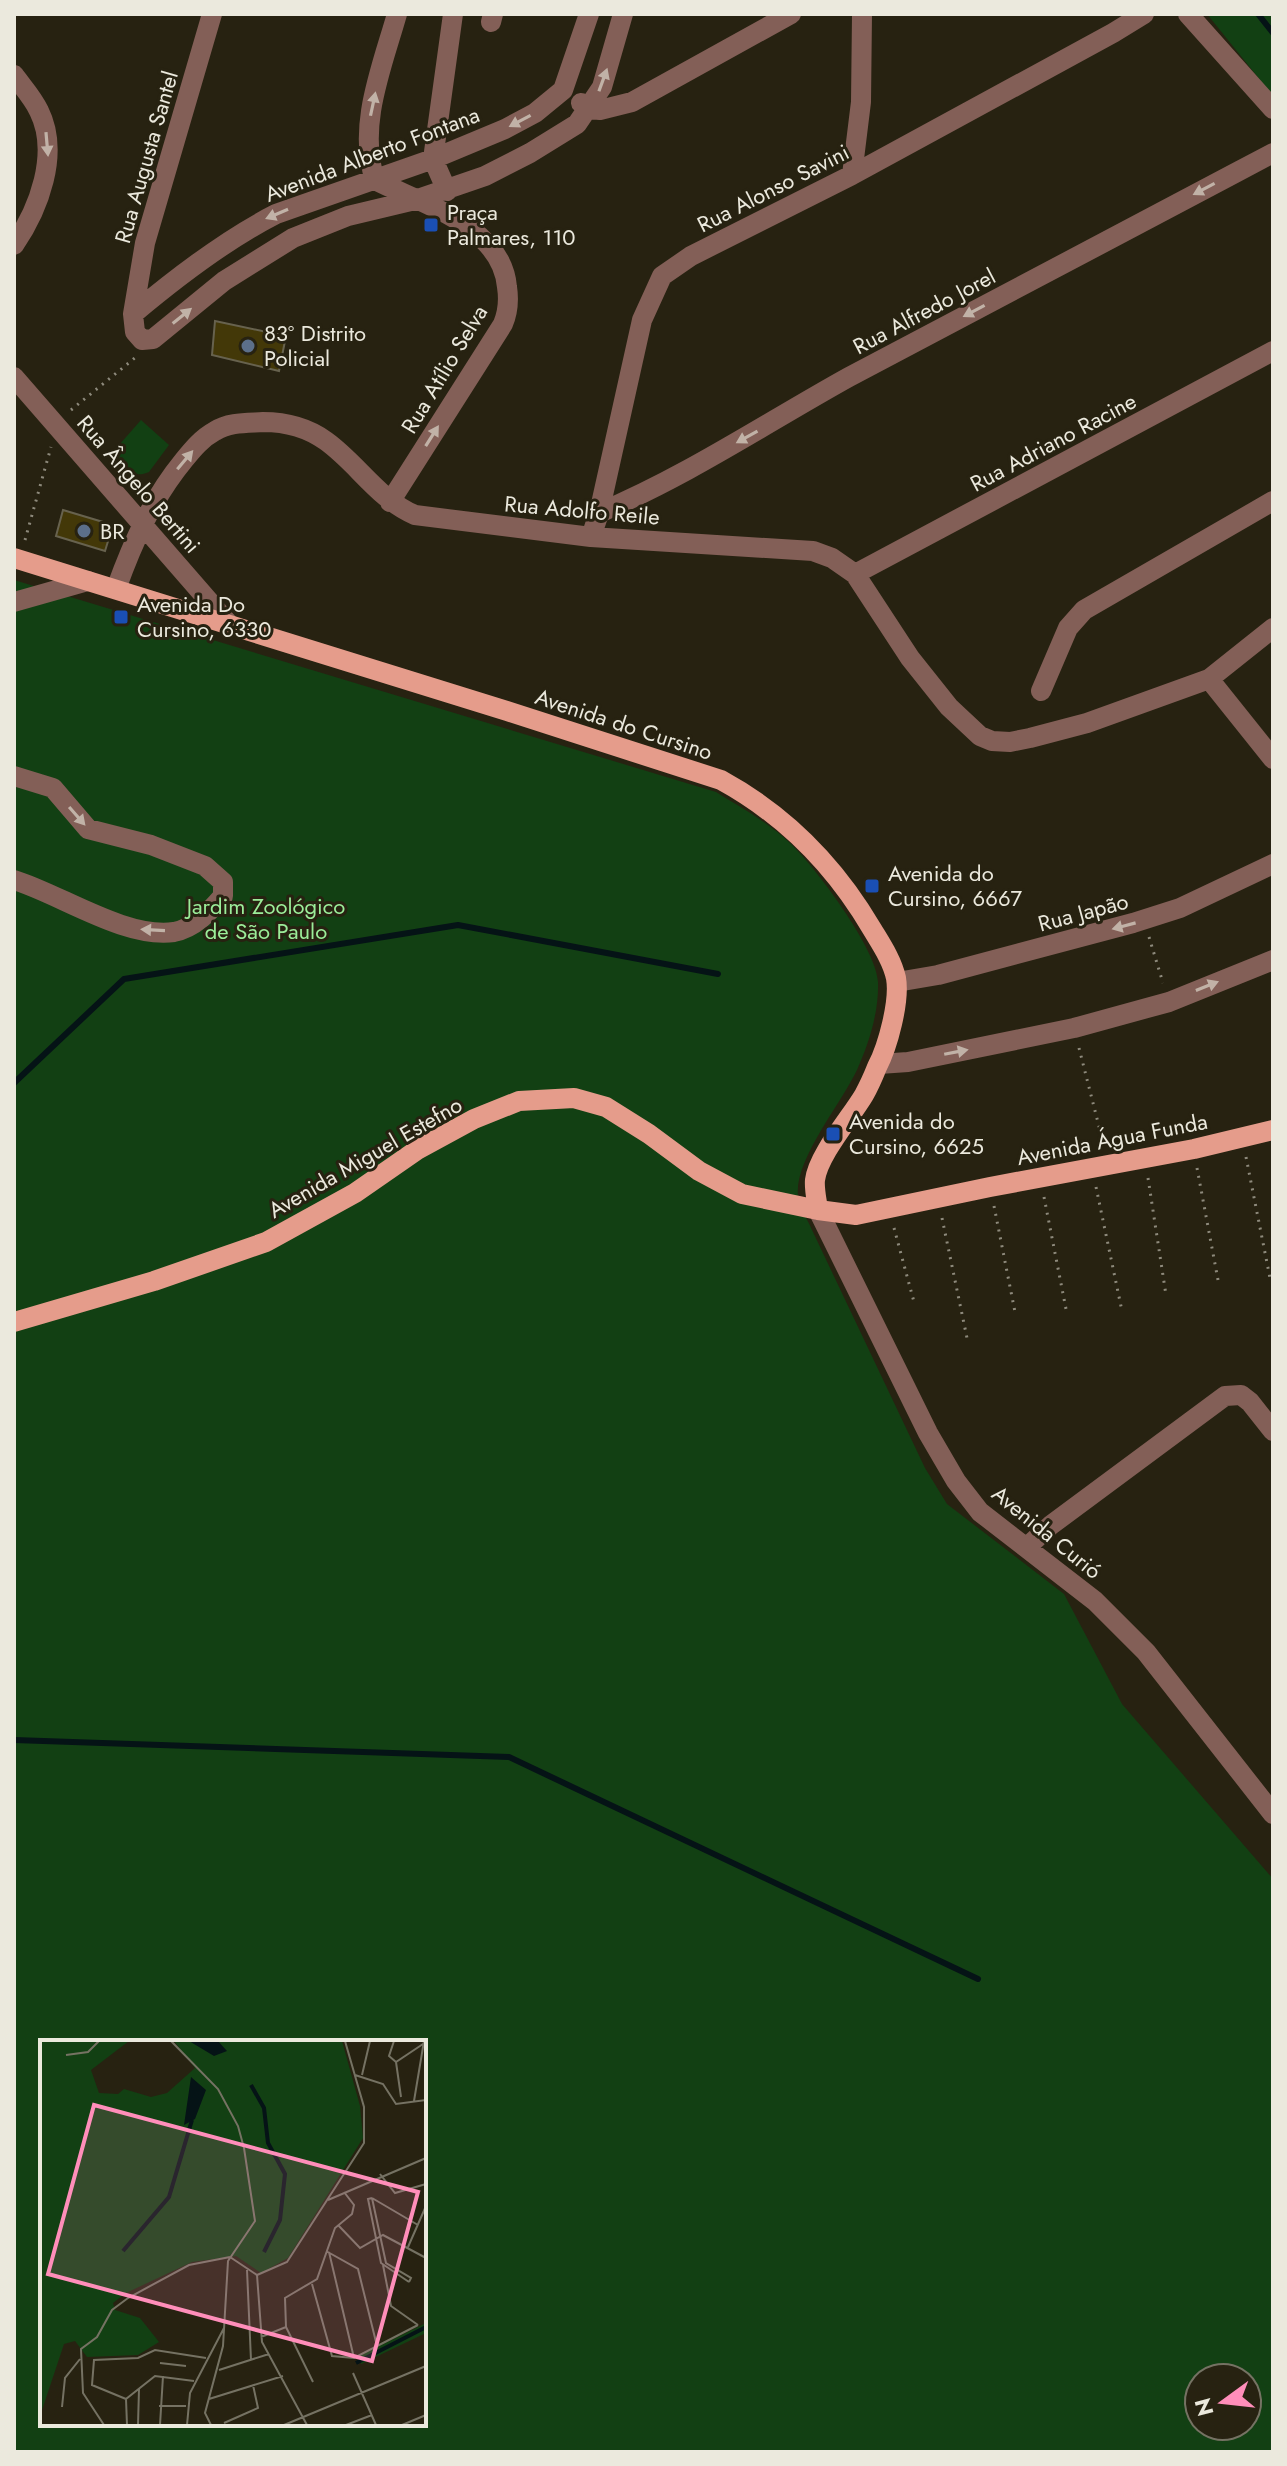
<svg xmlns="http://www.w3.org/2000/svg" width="1287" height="2466" viewBox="0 0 1287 2466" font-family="Jost,sans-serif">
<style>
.green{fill:#124013;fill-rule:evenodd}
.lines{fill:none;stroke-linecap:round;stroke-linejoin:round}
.stream{stroke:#051316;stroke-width:6}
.building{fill:#433808;stroke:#67624e;stroke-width:2}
.path{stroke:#8e8a7c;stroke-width:3;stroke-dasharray:2 6;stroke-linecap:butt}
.minor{stroke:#835f57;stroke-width:20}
.major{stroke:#e59c8b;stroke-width:20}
.oneway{fill:#c1b2a7}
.transit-dot{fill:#1a4fb4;stroke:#272211;stroke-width:3}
.service-dot{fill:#5c6f8a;stroke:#272211;stroke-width:3}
.labels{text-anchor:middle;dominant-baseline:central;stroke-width:6;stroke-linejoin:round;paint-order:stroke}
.street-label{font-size:22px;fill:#ebe9dd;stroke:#272211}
.poi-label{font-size:22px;fill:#ebe9dd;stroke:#272211;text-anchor:start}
.park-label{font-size:22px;fill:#9bed99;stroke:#272211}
.inset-river{fill:none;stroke:#051316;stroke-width:4}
.inset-road{fill:none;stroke:#757263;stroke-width:2}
.view{fill:#ff8eba;fill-opacity:0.15;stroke:#ff8eba;stroke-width:4}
.inset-edge{fill:none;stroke:#ebe9dd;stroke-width:4}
</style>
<rect width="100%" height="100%" fill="#272211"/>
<path class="green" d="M1207 14H1273V96Z
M141 420 169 445 149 472C131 480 123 466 112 453Z
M14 580 716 792C742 808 769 823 791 844 816 868 877 949 878 982 879 1012 869 1043 857 1070 841 1104 794 1160 798 1196 799 1207 808 1220 812 1230L925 1468 947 1504 1064 1594 1122 1704 1273 1879V2452H14ZM42 2042H424V2424H42ZM1199 2378H1247V2426H1199Z"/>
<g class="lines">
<path class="stream" d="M1258 14 1273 33
M14 1083 124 979 458 925 718 974
M14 1740 509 1757 978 1979"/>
</g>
<path class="building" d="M215 321 286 336 279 371 212 355Z
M63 510 113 525 105 551 56 536Z"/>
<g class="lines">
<path class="path" d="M71 410 136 357
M25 540 51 447
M1149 937 1163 983
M1079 1048 1104 1146
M1246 1157 1270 1278
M1197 1168 1218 1280
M1148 1178 1166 1295
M1096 1187 1122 1311
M1044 1197 1066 1309
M994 1206 1015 1312
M942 1218 967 1338
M894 1228 914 1302"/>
<path class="minor" d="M212 14 145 243 133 314 135 332 142 340 153 339 224 281 293 238 348 216 415 200 485 176 530 153 577 124 602 87 623 14
M1188 14 1273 109
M491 22 493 14
M14 75C22 86 33 98 39 111 60 153 39 209 14 245
M581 103 588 109 600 110 632 102 791 14
M852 175 861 102 862 14
M447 191 433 159 453 14
M133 314C177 277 225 240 276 214L433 159 505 129 535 113 563 90 589 14
M14 377 228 623
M390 502 503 324C508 312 509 300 507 287 502 226 422 204 375 180 357 126 382 67 397 14
M599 513C687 476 766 423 849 377 990 301 1132 228 1273 153
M591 537 599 513 642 320 662 276 691 256 852 175 1113 33 1144 14
M855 574 1273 351
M116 589C133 542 152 499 184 460 193 449 202 438 215 431 229 422 247 423 263 422 285 422 308 428 326 441 358 464 378 499 415 515L591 537 813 551 832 558 855 574 910 658 949 707 980 736 992 741 1010 742 1030 738 1087 723 1209 679 1273 628
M14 602 88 581
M1209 679 1273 759
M1041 691 1068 628 1084 610 1273 501
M14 776 53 788 88 829 151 845 205 866 223 882V896C210 911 195 928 174 932 125 939 60 894 14 880
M897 982 938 975 1133 923 1180 908 1273 864
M879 1064 908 1062 1074 1028 1169 1002 1273 960
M818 1210 928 1433 956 1481 980 1512 1095 1601 1146 1652 1273 1814
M1027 1547 1051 1525 1225 1396 1241 1395 1250 1402 1273 1431"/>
<path class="major" d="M14 558 507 711 721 780C785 815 835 866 872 929 881 944 892 960 896 978 900 1001 888 1046 877 1067 873 1077 869 1086 864 1095 851 1117 818 1155 815 1180 814 1189 817 1201 818 1210
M14 1322 154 1281 266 1242 355 1193 417 1150 474 1119 519 1101 574 1098 606 1107 649 1134 699 1171 742 1194 818 1210 856 1215 990 1187 1194 1149 1273 1130"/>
</g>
<defs><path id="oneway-solid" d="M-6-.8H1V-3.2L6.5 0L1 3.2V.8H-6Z" transform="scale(2)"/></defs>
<g class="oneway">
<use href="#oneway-solid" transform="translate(603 80) rotate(-70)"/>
<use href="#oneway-solid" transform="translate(373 104) rotate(-78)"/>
<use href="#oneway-solid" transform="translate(520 121) rotate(152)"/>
<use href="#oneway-solid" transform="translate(47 144) rotate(85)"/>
<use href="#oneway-solid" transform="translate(1204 189) rotate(152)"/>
<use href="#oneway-solid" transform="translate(277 214) rotate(157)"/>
<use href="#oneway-solid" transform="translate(974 311) rotate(152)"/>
<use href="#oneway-solid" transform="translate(182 316) rotate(-39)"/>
<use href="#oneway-solid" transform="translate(432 436) rotate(-58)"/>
<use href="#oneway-solid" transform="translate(747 437) rotate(151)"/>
<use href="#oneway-solid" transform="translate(185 460) rotate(-50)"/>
<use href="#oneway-solid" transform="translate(77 816) rotate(49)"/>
<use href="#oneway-solid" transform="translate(1124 926) rotate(165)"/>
<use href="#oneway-solid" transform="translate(153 930) rotate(-177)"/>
<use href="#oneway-solid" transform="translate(1207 986) rotate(-22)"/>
<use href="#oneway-solid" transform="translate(956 1052) rotate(-11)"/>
</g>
<g class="transit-dot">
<rect x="423" y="217" width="16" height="16" rx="4"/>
<rect x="113" y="609" width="16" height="16" rx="4"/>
<rect x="864" y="878" width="16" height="16" rx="4"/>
<rect x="825" y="1126" width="16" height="16" rx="4"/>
</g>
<g class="service-dot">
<circle cx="248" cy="346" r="8"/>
<circle cx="84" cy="531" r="8"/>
</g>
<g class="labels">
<g class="street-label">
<text transform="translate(372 154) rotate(-21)">Avenida Alberto Fontana</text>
<text transform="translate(146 157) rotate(-74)">Rua Augusta Santel</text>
<text transform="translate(773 188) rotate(-27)">Rua Alonso Savini</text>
<text transform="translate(924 311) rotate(-28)">Rua Alfredo Jorel</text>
<text transform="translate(444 369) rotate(-59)">Rua Atílio Selva</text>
<text transform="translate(1053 442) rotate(-28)">Rua Adriano Racine</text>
<text transform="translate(139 484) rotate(49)">Rua Ângelo Bertini</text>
<text transform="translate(582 510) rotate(5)">Rua Adolfo Reile</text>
<text transform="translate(624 724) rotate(18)">Avenida do Cursino</text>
<text transform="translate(1083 912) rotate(-15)">Rua Japão</text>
<text transform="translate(1112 1139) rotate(-11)">Avenida Água Funda</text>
<text transform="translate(365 1157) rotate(-30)">Avenida Miguel Estefno</text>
<text transform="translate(1047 1532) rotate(39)">Avenida Curió</text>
</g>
<g class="poi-label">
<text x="447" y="212">Praça<tspan x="447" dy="25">Palmares, 110</tspan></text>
<text x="264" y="333">83° Distrito<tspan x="264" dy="25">Policial</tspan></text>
<text x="100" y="531">BR</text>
<text x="137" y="604">Avenida Do<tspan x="137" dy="25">Cursino, 6330</tspan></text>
<text x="888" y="873">Avenida do<tspan x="888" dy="25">Cursino, 6667</tspan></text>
<text x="849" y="1121">Avenida do<tspan x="849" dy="25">Cursino, 6625</tspan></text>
</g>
<g class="park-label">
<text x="266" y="906">Jardim Zoológico<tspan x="266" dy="25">de São Paulo</tspan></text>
</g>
</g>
<g transform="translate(40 2040)">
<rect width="386" height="386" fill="#272211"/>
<path d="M0 1H89L51 30 59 53 78 54 84 49 111 57 127 53 155 28 134 1H302L320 66 323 98 248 218 221 233 196 216 152 222 86 253 73 263 75 270 100 278 119 302 98 315 47 317 35 301 24 304 0 376ZM386 283V293L321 324 319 316Z" fill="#124013"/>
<path d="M149 1H178L187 11 174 16ZM151 37 166 50 155 79 144 85Z" fill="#051316"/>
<path class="inset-river" d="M211 45 224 68 228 103 245 134 240 180 224 212M83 211 129 157 152 80M316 323 386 287"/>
<path class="inset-road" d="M131 1 178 49 198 86 204 108 215 181 188 221 183 306 165 373 171 385H194M354 1 349 16 356 22 386 2M26 15 48 12 59 1M356 22 361 57M315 35 343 44 356 64 386 60M322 35 330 1M374 61 384 1M340 134 355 153 386 144M332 158 328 159 341 223 369 242M332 158 346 223 371 238 369 242M332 158 378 185M288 160 386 118M298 185 320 208 343 195 386 218M368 207 386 166M286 211 318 229 337 306M289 212 314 318M190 217 217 235 247 222 324 103V67L305 1M343 225 351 266 378 285M207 230 211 320M217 235 222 302 267 385M272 244 292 316 314 318 378 285M221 297 246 287M120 323 146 326M179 330 229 314M313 333 336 385M273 342 246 287 245 258 277 239 295 188 312 174 314 165 304 152M86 359 52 345 54 320 98 318 115 310 166 318M169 359 243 336M119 366H146M22 367 25 338 40 319M184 383 218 368 213 345M64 385 43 353 41 309 57 297 72 270 88 258 149 225 190 217M87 385 86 359 115 336 154 341M98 385 99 349M120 385 123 336M147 385 150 353 184 288M244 385 386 326M306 385 332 375M362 385 386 375"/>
<path class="view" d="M54 65 378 152 332 321 8 234Z"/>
<rect width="386" height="386" class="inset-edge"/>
</g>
<rect width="1287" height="2466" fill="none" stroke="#ebe9dd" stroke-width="32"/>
<g transform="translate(1223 2402) rotate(255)"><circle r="38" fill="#272211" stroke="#757263" stroke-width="2"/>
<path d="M0-6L14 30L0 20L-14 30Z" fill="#ff8eba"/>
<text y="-12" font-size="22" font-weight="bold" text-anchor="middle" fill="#ebe9dd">N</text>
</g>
</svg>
